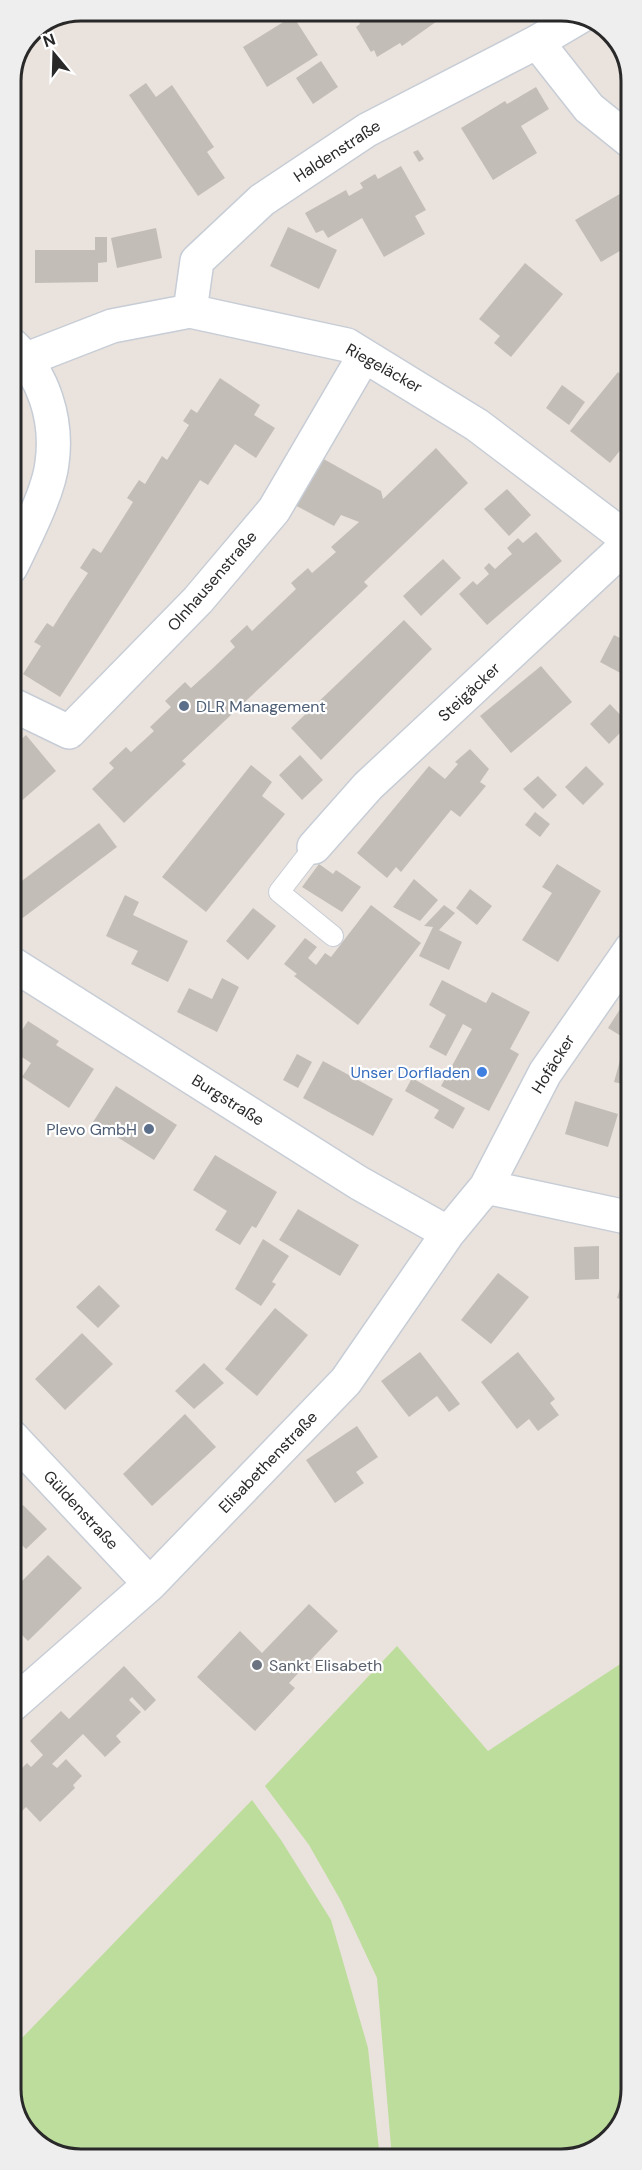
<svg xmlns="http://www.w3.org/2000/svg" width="642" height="2170" viewBox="0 0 642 2170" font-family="'DM Sans',sans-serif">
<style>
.green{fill:#bddd9c}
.building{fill:#c3bdb8}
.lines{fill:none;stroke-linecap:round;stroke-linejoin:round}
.service-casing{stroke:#c7cdd6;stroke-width:22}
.minor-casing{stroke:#c7cdd6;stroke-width:36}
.service{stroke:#fff;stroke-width:20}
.minor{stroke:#fff;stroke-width:33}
.service-dot{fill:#5c6f8a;stroke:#fff;stroke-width:2}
.shop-dot{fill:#3f7fe0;stroke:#fff;stroke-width:2}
.worship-dot{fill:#6b7280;stroke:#fff;stroke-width:2}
.labels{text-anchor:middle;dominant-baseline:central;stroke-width:4.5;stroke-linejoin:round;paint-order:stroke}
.street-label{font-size:16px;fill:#292929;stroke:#fff}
.service-label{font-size:16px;fill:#4e5e75;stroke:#fff;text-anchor:start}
.shop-label{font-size:16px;fill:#366cbe;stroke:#fff;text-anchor:end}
.worship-label{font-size:16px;fill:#5b616d;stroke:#fff;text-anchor:start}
.rim{fill:none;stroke:#292929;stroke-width:3}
</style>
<rect width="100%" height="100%" fill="#eae2dc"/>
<path class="green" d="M397 1646 488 1751 631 1657V2089L617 2132 575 2158 392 2159 377 1978 341 1901 309 1845 265 1786Z
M252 1800 281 1840 331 1920 368 2048 380 2159H76L34 2142 12 2103V2039L23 2037Z"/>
<path class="building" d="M361 11H460L442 22 440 19 402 46 400 43 377 57 374 50 371 52 356 27 360 24 355 15Z
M293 16 318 55 267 87 243 47Z
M321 61 338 87 313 104 296 78Z
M146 83 156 97 172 85 214 147 207 152 225 178 198 196 129 95Z
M536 87 549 109 521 126 537 153 493 180 461 128 505 101 507 104Z
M418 150 424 159 419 162 413 152Z
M401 166 426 210 415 216 425 234 384 257 362 218 328 238 323 230 316 233 305 213 346 190 349 196 363 188 360 183 375 174 378 179Z
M630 188V245L601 262 575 220Z
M288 227 337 250 319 289 270 266Z
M156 228 162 258 117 268 111 238Z
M95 237H107V262L98 263V282L35 283V250H95Z
M525 263 563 294 511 357 494 343 500 336 479 319Z
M618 372 630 382V438L610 463 570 431Z
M220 378 260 405 254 415 275 428 256 458 235 444 208 485 200 480 60 697 23 674 41 646 34 642 47 623 53 627 70 600 88 573 80 568 93 548 101 553 133 502 127 498 139 480 145 484 162 456 167 460 189 425 183 421 191 409 197 413Z
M562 385 585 402 569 425 546 408Z
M436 448 468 483 364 582 368 586 182 761 186 764 124 823 92 789 114 768 109 763 126 747 131 752 154 731 150 727 171 707 165 701 185 682 191 688 212 669 235 647 230 641 247 625 252 631 296 589 291 583 308 568 312 573 336 552 331 547 359 522 341 515 334 526 293 504 320 457 381 491 383 499Z
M507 489 531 515 509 536 484 509Z
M536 532 562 561 487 625 459 594 473 581 477 585 489 574 484 568 489 563 495 569 507 558 512 554 507 548 518 538 523 543Z
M443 559 461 578 421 616 403 596Z
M404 620 432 649 321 760 291 728Z
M614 635 630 643V667L626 676 600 662Z
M541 666 572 702 511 753 480 716Z
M610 704 629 724 609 744 590 724Z
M26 735 56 771 11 810V748Z
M470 749 489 769 480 782 486 786 460 817 451 810 401 872 396 867 387 878 357 853 429 766 445 779 458 764 455 762Z
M300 755 323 780 302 800 279 775Z
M251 765 272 782 262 796 285 814 206 912 162 877Z
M586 766 604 784 583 805 565 787Z
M538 776 557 795 543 809 523 789Z
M631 800V814L624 809Z
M535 812 550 824 540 837 525 825Z
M99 823 117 847 16 923 11 917V889Z
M319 864 333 874 336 870 361 887 342 912 302 887Z
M557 864 601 891 558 962 522 940 552 893 542 887Z
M414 879 438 900 420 921 393 907Z
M470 889 492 906 477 925 456 908Z
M125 895 139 902 133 915 188 941 168 982 131 964 138 951 106 936Z
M371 905 421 943 358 1025 294 976 297 974 284 964 305 938 317 947 308 958 316 965 325 953 331 957Z
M444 905 455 913 439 930 462 942 449 970 419 956 433 927 424 926Z
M253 908 276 926 248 960 226 941Z
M222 978 239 987 217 1032 177 1012 189 988 212 999Z
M442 980 486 1003 492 992 530 1012 510 1049 519 1054 489 1111 441 1086 472 1029 463 1024 446 1056 429 1047 446 1015 429 1005Z
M631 992V1042L608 1028Z
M28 1021 59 1041 56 1045 94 1069 69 1108 22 1077 31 1063 11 1050V1047Z
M297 1054 312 1062 298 1088 283 1080Z
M621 1057 631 1060V1086L614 1082Z
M323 1061 393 1099 373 1136 303 1098Z
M412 1078 465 1108 453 1129 434 1118 439 1110 405 1091Z
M116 1086 177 1125 154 1160 93 1122Z
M575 1101 618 1114 608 1147 565 1134Z
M215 1155 277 1192 256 1228 252 1226 240 1245 215 1230 227 1211 193 1190Z
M298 1209 359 1245 340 1276 279 1240Z
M263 1239 289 1256 272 1282 276 1284 261 1306 235 1289Z
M599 1246V1279L575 1280 574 1247Z
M630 1256H631V1302L617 1298Z
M498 1273 529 1297 491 1344 461 1320Z
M99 1285 120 1306 98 1328 76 1307Z
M11 1287 18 1294 11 1300Z
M275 1308 308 1335 257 1396 225 1369Z
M631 1330V1343L624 1335Z
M82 1333 113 1364 65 1410 35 1379Z
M420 1352 460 1404 449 1412 437 1396 409 1417 381 1381Z
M518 1352 555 1399 550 1403 559 1415 538 1431 529 1419 517 1429 481 1382Z
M204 1363 224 1383 194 1409 175 1391Z
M185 1414 216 1447 152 1506 123 1474Z
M357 1426 378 1457 356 1472 364 1483 335 1503 306 1460Z
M23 1505 47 1529 26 1549 12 1535V1516Z
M48 1555 82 1588 28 1641 12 1625V1591Z
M309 1604 338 1631 289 1683 295 1688 255 1731 197 1677 240 1631 262 1653Z
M124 1666 156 1700 145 1711 132 1697 129 1700 141 1712 116 1736 121 1742 105 1757 83 1734 52 1764 57 1768 66 1759 82 1776 73 1785 75 1788 40 1822 26 1807 21 1812 12 1802V1778L27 1763 31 1767 43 1755 30 1741 61 1711 69 1719Z"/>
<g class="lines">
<defs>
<path id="service" d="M314 847 279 892 333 936"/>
<path id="minor" d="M537 42 589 108 630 141
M190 311 197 261 262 200 367 130 537 42 581 16
M27 359 112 326 190 311 347 345 477 425 630 541
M11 567C24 540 49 492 52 463 58 420 44 375 12 345
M11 704 69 732 198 600 274 510 364 356
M314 847 368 786 630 542
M11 963 359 1183 448 1233
M486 1187 631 1218
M12 1437 150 1584
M12 1705 150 1584 346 1381 448 1233 486 1187 545 1073 631 949"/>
</defs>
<use href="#service" class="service-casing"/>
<use href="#minor" class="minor-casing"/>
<use href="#service" class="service"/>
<use href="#minor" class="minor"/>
</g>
<g class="service-dot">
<circle cx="184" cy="706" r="6"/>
<circle cx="149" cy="1129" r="6"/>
</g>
<circle class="shop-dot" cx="482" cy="1072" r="6"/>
<circle class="worship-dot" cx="257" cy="1665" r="6"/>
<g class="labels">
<g class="street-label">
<text transform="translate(337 151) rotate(-33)">Haldenstraße</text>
<text transform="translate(384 368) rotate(29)">Riegeläcker</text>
<text transform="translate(212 581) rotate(-49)">Olnhausenstraße</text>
<text transform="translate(469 692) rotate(-43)">Steigäcker</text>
<text transform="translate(553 1064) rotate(-58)">Hofäcker</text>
<text transform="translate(228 1100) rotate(32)">Burgstraße</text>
<text transform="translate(268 1462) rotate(-46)">Elisabethenstraße</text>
<text transform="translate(81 1510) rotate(47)">Güldenstraße</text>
</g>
<g class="service-label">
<text x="196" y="706">DLR Management</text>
<text x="137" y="1129" text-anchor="end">Plevo GmbH</text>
</g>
<g class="shop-label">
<text x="470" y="1072">Unser Dorfladen</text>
</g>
<g class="worship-label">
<text x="269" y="1665">Sankt Elisabeth</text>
</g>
</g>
<path d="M0 0H642V2170H0ZM81 21H561A60 60 0 0 1 621 81V2089A60 60 0 0 1 561 2149H81A60 60 0 0 1 21 2089V81A60 60 0 0 1 81 21Z" fill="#eee" fill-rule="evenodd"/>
<path class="rim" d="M81 21H561A60 60 0 0 1 621 81V2089A60 60 0 0 1 561 2149H81A60 60 0 0 1 21 2089V81A60 60 0 0 1 81 21Z"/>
<g transform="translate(54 54) rotate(341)" stroke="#ffffff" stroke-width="4.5" paint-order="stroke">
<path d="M0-4.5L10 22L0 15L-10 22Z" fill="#292929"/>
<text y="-9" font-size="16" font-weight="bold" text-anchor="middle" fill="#292929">N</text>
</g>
</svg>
